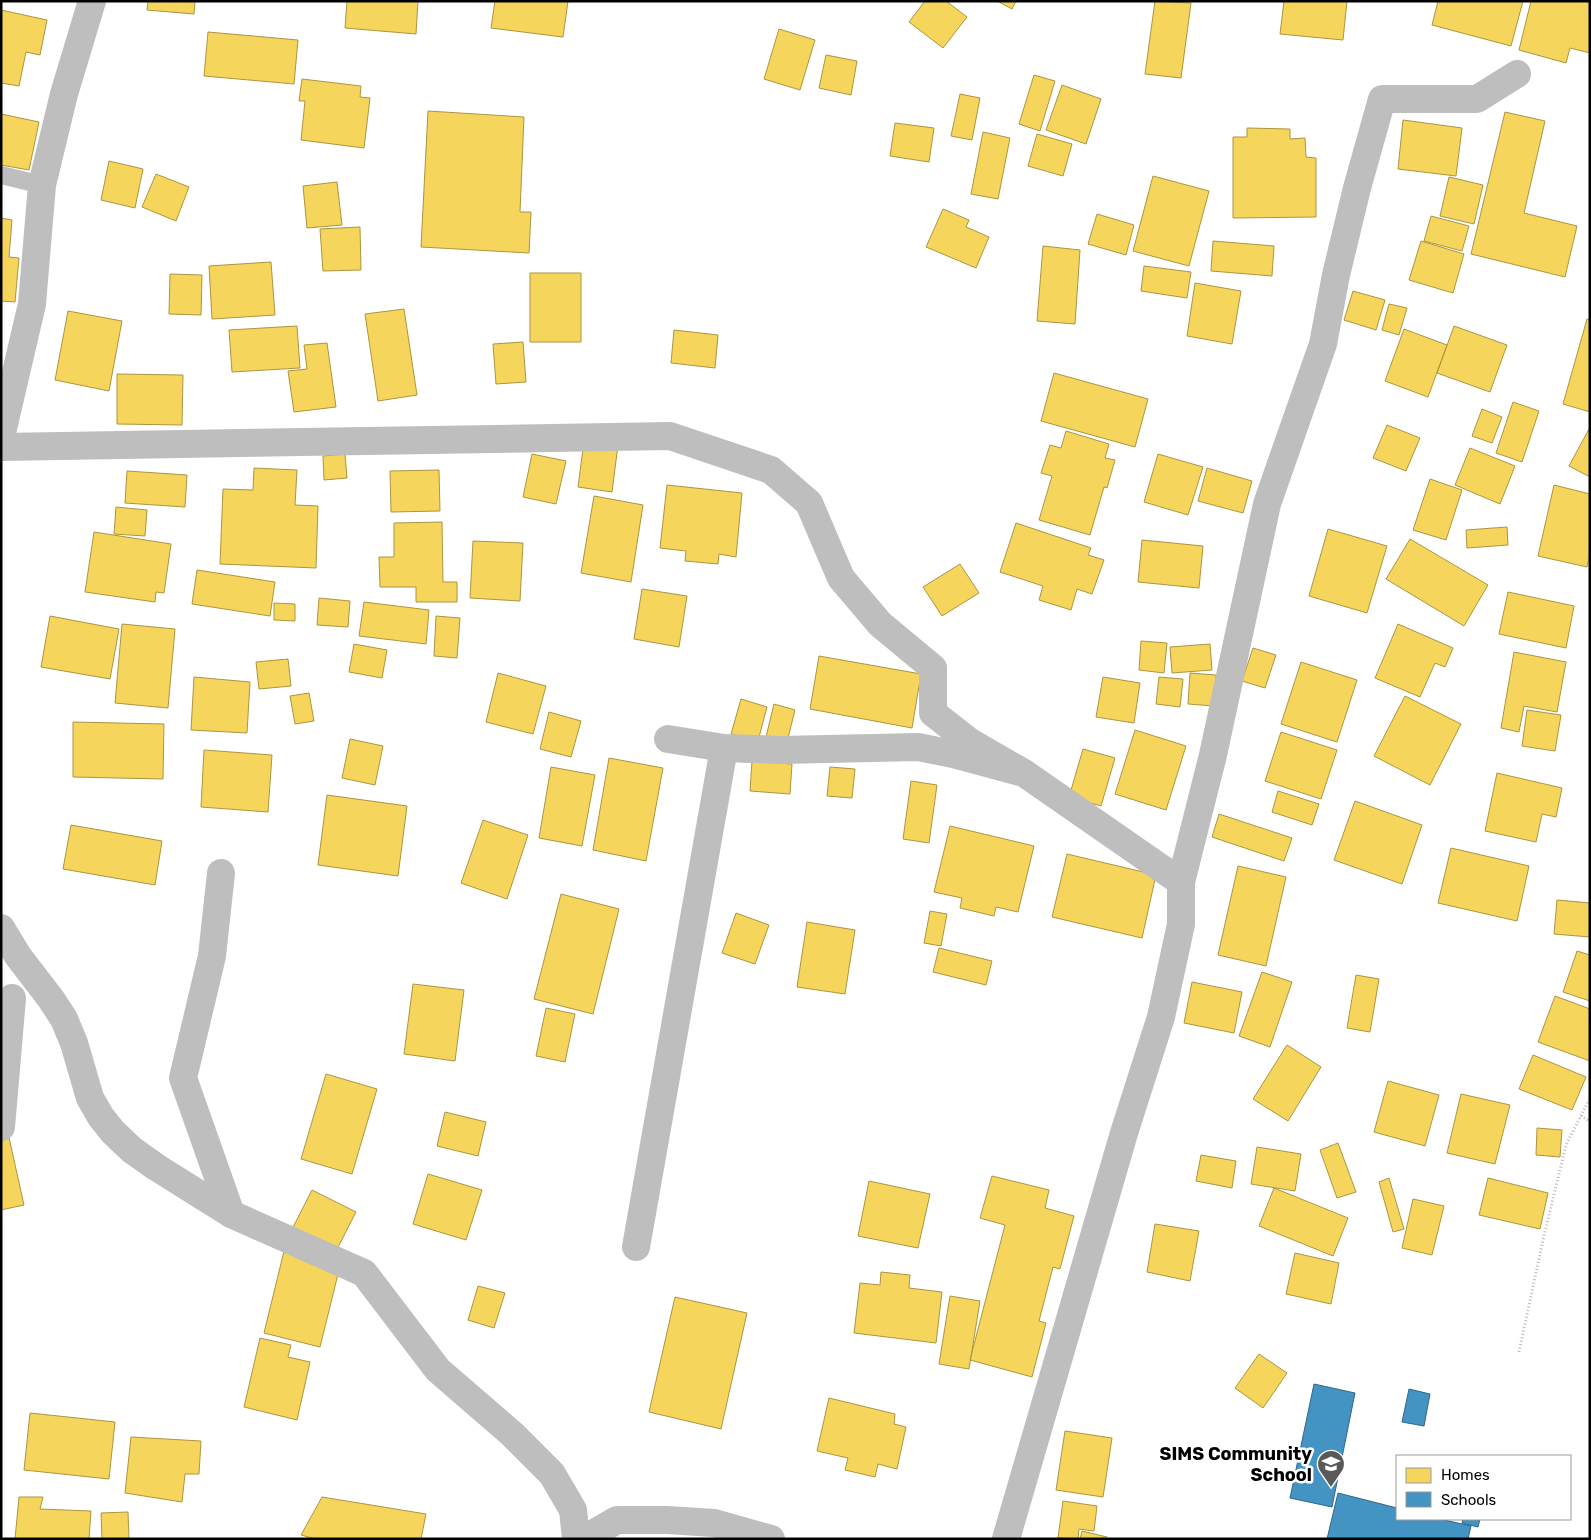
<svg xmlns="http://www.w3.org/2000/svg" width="1591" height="1540" viewBox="0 0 1591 1540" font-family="Rubik,sans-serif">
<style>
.homes{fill:#f6d55c;stroke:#ac9540}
.schools{fill:#4393c3;stroke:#2f6788}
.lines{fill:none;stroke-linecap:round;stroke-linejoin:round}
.path{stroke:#b9b9b9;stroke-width:3;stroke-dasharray:1 2.5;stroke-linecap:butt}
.service{stroke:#bebebe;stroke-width:18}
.minor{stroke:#bebebe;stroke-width:28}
.labels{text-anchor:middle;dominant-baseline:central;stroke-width:5;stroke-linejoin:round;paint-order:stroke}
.poi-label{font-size:18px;font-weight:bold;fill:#000;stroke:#fff;text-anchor:end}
</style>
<rect width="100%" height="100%" fill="#fff"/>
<path class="homes" d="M148 1H195L194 14 147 10Z
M347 1H418L416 34 345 28Z
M495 1H568L563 37 491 28Z
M925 1H946L967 17 943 48 909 22Z
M997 1H1016L1012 9Z
M1155 1 1191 3 1181 78 1145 74Z
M1284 1H1347L1343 40 1280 34Z
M1438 1H1523L1511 46 1432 25Z
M1531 1H1590V53L1570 48 1566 63 1519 50Z
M1 10 47 20 40 55 26 52 19 86 1 83Z
M779 29 815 40 800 90 764 79Z
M208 32 298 40 294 84 204 76Z
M826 55 857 61 851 95 819 88Z
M1034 75 1055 81 1040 131 1019 124Z
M302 79 361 86 360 97 370 98 364 148 301 140 305 101H299Z
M1062 85 1101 99 1086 144 1046 130Z
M960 94 980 98 972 140 951 136Z
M428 111 524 117 520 212H531L529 253 421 247Z
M1505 112 1545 121 1524 213 1577 226 1565 277 1471 254Z
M1 114 39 122 29 170 1 165Z
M1403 120 1462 128 1456 176 1398 169Z
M895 123 934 128 929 162 890 156Z
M1247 128 1290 129V139L1305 138 1306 157 1316 158V217L1233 218V137H1247Z
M983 132 1010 138 998 199 971 194Z
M1037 134 1072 144 1063 176 1028 166Z
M109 161 143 169 135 208 101 200Z
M156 174 189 187 176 221 142 207Z
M1153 176 1209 191 1189 266 1133 251Z
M1449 177 1483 185 1474 224 1440 216Z
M337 182 342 225 307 228 303 186Z
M943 209 969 220 966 227 989 237 976 268 926 247Z
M1097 214 1134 225 1126 255 1088 244Z
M1431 216 1469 226 1462 251 1424 241Z
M1 218 12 220 9 257 19 258 15 302 1 301Z
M360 227 361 270 323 271 320 229Z
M1213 241 1274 246 1272 276 1211 271Z
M1421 241 1464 254 1453 293 1409 280Z
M1043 246 1080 250 1075 324 1037 321Z
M271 262 275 315 212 319 209 266Z
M1144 266 1191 272 1187 298 1141 291Z
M530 273H581V342H530Z
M170 274 202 275 201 315 169 314Z
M1195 283 1241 291 1232 344 1187 336Z
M1353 291 1385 300 1376 330 1344 320Z
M1389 304 1407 308 1399 335 1382 330Z
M404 309 417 395 378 401 365 314Z
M68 311 122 321 109 391 55 380Z
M1587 319 1590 320V412L1563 404Z
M297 326 300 368 232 372 229 330Z
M1454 326 1507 345 1490 392 1437 373Z
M1404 329 1447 345 1428 397 1385 381Z
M674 330 718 335 715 368 671 363Z
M523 342 526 382 496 384 493 344Z
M327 343 336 407 294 412 288 371 307 369 304 345Z
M1054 373 1148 399 1135 447 1041 421Z
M117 374 183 375 182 425 117 424Z
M1513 402 1539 411 1522 462 1496 453Z
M1482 409 1502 417 1492 443 1472 436Z
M1387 425 1420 438 1406 471 1373 458Z
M1589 429 1590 430V477L1569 466Z
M1066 431 1109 444 1105 458 1115 460 1107 488 1104 487 1090 535 1039 520 1052 476 1041 473 1050 445 1061 448Z
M584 441 618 445 612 492 578 487Z
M1470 448 1515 466 1500 504 1455 485Z
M345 454 347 478 324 480 323 456Z
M532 454 566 461 556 504 523 497Z
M1158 454 1203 467 1188 515 1144 502Z
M254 468 297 470 295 505 318 506 316 568 220 564 223 489 253 490Z
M1207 468 1252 481 1243 513 1198 501Z
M439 470 440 511 391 512 390 471Z
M127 471 187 475 185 507 125 503Z
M1430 479 1462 490 1446 540 1413 530Z
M667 485 742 493 736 557 719 554 718 564 685 561 686 551 660 548Z
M1554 485 1590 494V554L1587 567 1538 556Z
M594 496 643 505 631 582 581 573Z
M116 507 147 510 145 536 114 534Z
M442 522 443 582H457V602H416V587H380L379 557H394V523Z
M1016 523 1091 548 1088 555 1104 560 1092 594 1077 589 1071 610 1039 600 1043 586 1000 572Z
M1507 527 1508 545 1467 548 1466 530Z
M1328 529 1387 546 1367 613 1309 596Z
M94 532 171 544 164 593 156 592 155 602 85 592Z
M1410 539 1488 585 1464 626 1386 579Z
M1142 540 1203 546 1199 588 1138 582Z
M473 541 523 543 520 601 470 598Z
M960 564 979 593 942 616 923 587Z
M197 570 275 582 270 616 192 604Z
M642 589 687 596 679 647 634 639Z
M1508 592 1574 606 1566 648 1499 634Z
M319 598 350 601 348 627 317 625Z
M364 602 429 610 426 644 359 636Z
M274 603 295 604V621L274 620Z
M50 616 119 629 110 679 41 667Z
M436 616 460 618 457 658 434 656Z
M122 624 175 629 168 708 115 703Z
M1398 624 1453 648 1445 667 1435 663 1420 697 1375 678Z
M1141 641 1167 643 1164 673 1139 670Z
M354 644 387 650 382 678 349 672Z
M1210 644 1212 670 1172 673 1170 647Z
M1253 648 1276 655 1265 688 1242 681Z
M1514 652 1566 662 1557 712 1524 706 1519 732 1501 728Z
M819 656 921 674 912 728 810 709Z
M288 659 291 686 259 689 256 662Z
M1301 662 1357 680 1337 742 1281 724Z
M498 673 546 686 533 734 486 722Z
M1190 673 1216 675 1214 706 1188 704Z
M194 677 250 682 247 733 191 730Z
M1103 677 1140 683 1134 723 1096 717Z
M1159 677 1183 679 1180 707 1156 704Z
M309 693 314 721 295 724 290 696Z
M1405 696 1461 724 1430 785 1374 756Z
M741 699 767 707 758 741 731 734Z
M774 704 795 710 786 746 765 741Z
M1527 710 1561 715 1555 751 1522 746Z
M549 712 581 721 571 757 540 749Z
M73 722 164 724 163 779 73 777Z
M1135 730 1186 746 1166 810 1115 794Z
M1281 732 1337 750 1321 799 1265 781Z
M350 739 383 746 375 785 342 778Z
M1083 749 1115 758 1101 806 1069 797Z
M204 750 272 755 268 812 201 807Z
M609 758 663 768 646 861 593 850Z
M752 761 792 764 790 794 750 791Z
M551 767 595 775 582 846 539 838Z
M830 767 855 769 852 798 827 796Z
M1497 773 1562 788 1556 817 1542 814 1536 842 1485 831Z
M911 781 937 785 929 843 903 839Z
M1278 791 1319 804 1312 825 1272 812Z
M327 795 407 806 398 876 318 865Z
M1355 801 1422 825 1402 884 1334 860Z
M1219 814 1292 838 1284 861 1212 837Z
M483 820 528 835 507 899 461 883Z
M71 825 162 841 155 885 63 869Z
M950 826 1034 846 1018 912 996 907 994 916 960 908 962 898 934 892Z
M1451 848 1529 866 1517 921 1438 903Z
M1067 854 1156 875 1142 938 1052 917Z
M1238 866 1286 877 1266 966 1218 955Z
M561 894 619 909 593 1014 534 999Z
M1557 900 1590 903V937L1554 934Z
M930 911 947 914 941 946 924 943Z
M736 913 769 925 755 964 722 953Z
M807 922 855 930 845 994 797 987Z
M939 948 992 961 986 985 933 972Z
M1577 951 1590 955V1001L1563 992Z
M1262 972 1292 982 1270 1047 1239 1036Z
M1356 975 1379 979 1370 1032 1347 1028Z
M1192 982 1242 992 1234 1033 1184 1023Z
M413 984 464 990 455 1061 404 1054Z
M1555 996 1590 1009V1061L1538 1042Z
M546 1008 575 1014 565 1062 536 1056Z
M1287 1045 1321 1067 1288 1121 1253 1099Z
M1533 1055 1586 1077 1572 1110 1519 1089Z
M326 1074 377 1089 352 1174 301 1159Z
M1388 1081 1439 1095 1425 1146 1374 1132Z
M1461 1094 1510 1105 1495 1164 1447 1153Z
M445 1112 486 1122 478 1156 437 1146Z
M1537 1128 1562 1130 1560 1157 1536 1155Z
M8 1133 24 1205 1 1210V1135Z
M1338 1143 1356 1192 1337 1198 1320 1150Z
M1257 1147 1301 1154 1295 1191 1251 1184Z
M1201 1155 1236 1161 1232 1188 1196 1181Z
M428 1174 482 1190 466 1240 413 1224Z
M992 1176 1049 1190 1045 1208 1074 1216 1060 1269 1053 1267 1039 1321 1046 1323 1032 1377 970 1360 1005 1225 980 1218Z
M1389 1178 1404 1229 1393 1232 1379 1182Z
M1488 1178 1548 1193 1540 1229 1479 1215Z
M869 1181 930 1194 918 1248 858 1236Z
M1274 1188 1348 1218 1333 1256 1259 1226Z
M312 1190 356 1212 332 1259 288 1237Z
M1413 1199 1444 1206 1432 1255 1402 1248Z
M1155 1224 1199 1231 1190 1281 1147 1272Z
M284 1251 340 1266 320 1347 264 1333Z
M1295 1253 1339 1263 1331 1304 1286 1294Z
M881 1272 910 1275 909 1288 942 1292 936 1343 854 1333 860 1283 880 1285Z
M478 1286 505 1293 494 1328 468 1320Z
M950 1296 980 1301 969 1369 939 1364Z
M675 1297 747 1313 721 1429 649 1412Z
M260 1338 291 1345 288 1357 310 1362 297 1420 244 1407Z
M1259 1354 1287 1373 1263 1408 1235 1388Z
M829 1398 895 1414 894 1424 906 1427 897 1469 878 1464 875 1477 845 1470 848 1458 817 1451Z
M30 1413 115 1422 109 1479 24 1470Z
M1065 1431 1112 1438 1103 1497 1056 1490Z
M131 1437 201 1441 199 1474H185L182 1502 125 1493Z
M19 1497H43L40 1509 91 1511 89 1539H15Z
M322 1497 426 1514 421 1539H316L301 1535Z
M1063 1501 1097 1506 1094 1531 1079 1529 1078 1539 1058 1538Z
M128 1512 129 1539H102L101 1513Z
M1082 1531 1107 1537V1539H1080Z"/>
<path class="schools" d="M1314 1384 1355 1393 1332 1507 1290 1498Z
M1409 1389 1430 1394 1424 1426 1402 1422Z
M1338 1493 1397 1508V1519H1440L1471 1526 1468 1539H1327Z
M1463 1519H1480L1478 1527 1462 1523Z"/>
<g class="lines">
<path class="path" d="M1581 1116 1590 1121
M1519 1352 1543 1240 1566 1145 1590 1098"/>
<path class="service" d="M1 175 42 185"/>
<path class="minor" d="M1 437 32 304 42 185 64 94 92 1
M1 447 670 436 771 470 809 503 841 578 880 624 933 668V713L970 742 1024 773
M668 739 724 748 782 750 918 747 953 754 1024 773 1181 882
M221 873 212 956 183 1078 231 1214
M1 928 18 956 51 999 64 1019 74 1043 90 1098 101 1117 113 1132 132 1150 156 1167 231 1214 364 1273 438 1370 512 1434 552 1474 573 1510 576 1539
M1 1127 12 998
M636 1247 724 748
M584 1539 617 1520H667L714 1523 771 1539
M1006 1539 1124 1133 1161 1017 1181 924V882L1213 755 1267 504 1323 344 1336 275 1357 188 1382 99H1477L1517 74"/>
</g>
<defs>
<symbol id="school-pin" viewBox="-11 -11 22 30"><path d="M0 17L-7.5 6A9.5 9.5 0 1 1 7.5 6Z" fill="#595959" stroke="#fff"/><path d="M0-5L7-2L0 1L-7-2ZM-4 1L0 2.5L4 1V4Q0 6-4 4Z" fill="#fff"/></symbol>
</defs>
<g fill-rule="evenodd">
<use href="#school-pin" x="1315" y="1448" width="32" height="43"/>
</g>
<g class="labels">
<g class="poi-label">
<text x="1312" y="1454">SIMS Community<tspan x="1312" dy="21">School</tspan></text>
</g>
</g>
<rect width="1591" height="1540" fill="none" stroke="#000000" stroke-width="5"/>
<rect x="1396" y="1455" width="175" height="65" fill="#ffffff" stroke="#999999"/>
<rect x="1406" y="1468" width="25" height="15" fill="#f6d55c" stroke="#999999"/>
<text x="1441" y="1480" font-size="15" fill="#000000">Homes</text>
<rect x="1406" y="1492" width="25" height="15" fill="#4393c3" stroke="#999999"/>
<text x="1441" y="1505" font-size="15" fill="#000000">Schools</text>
</svg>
